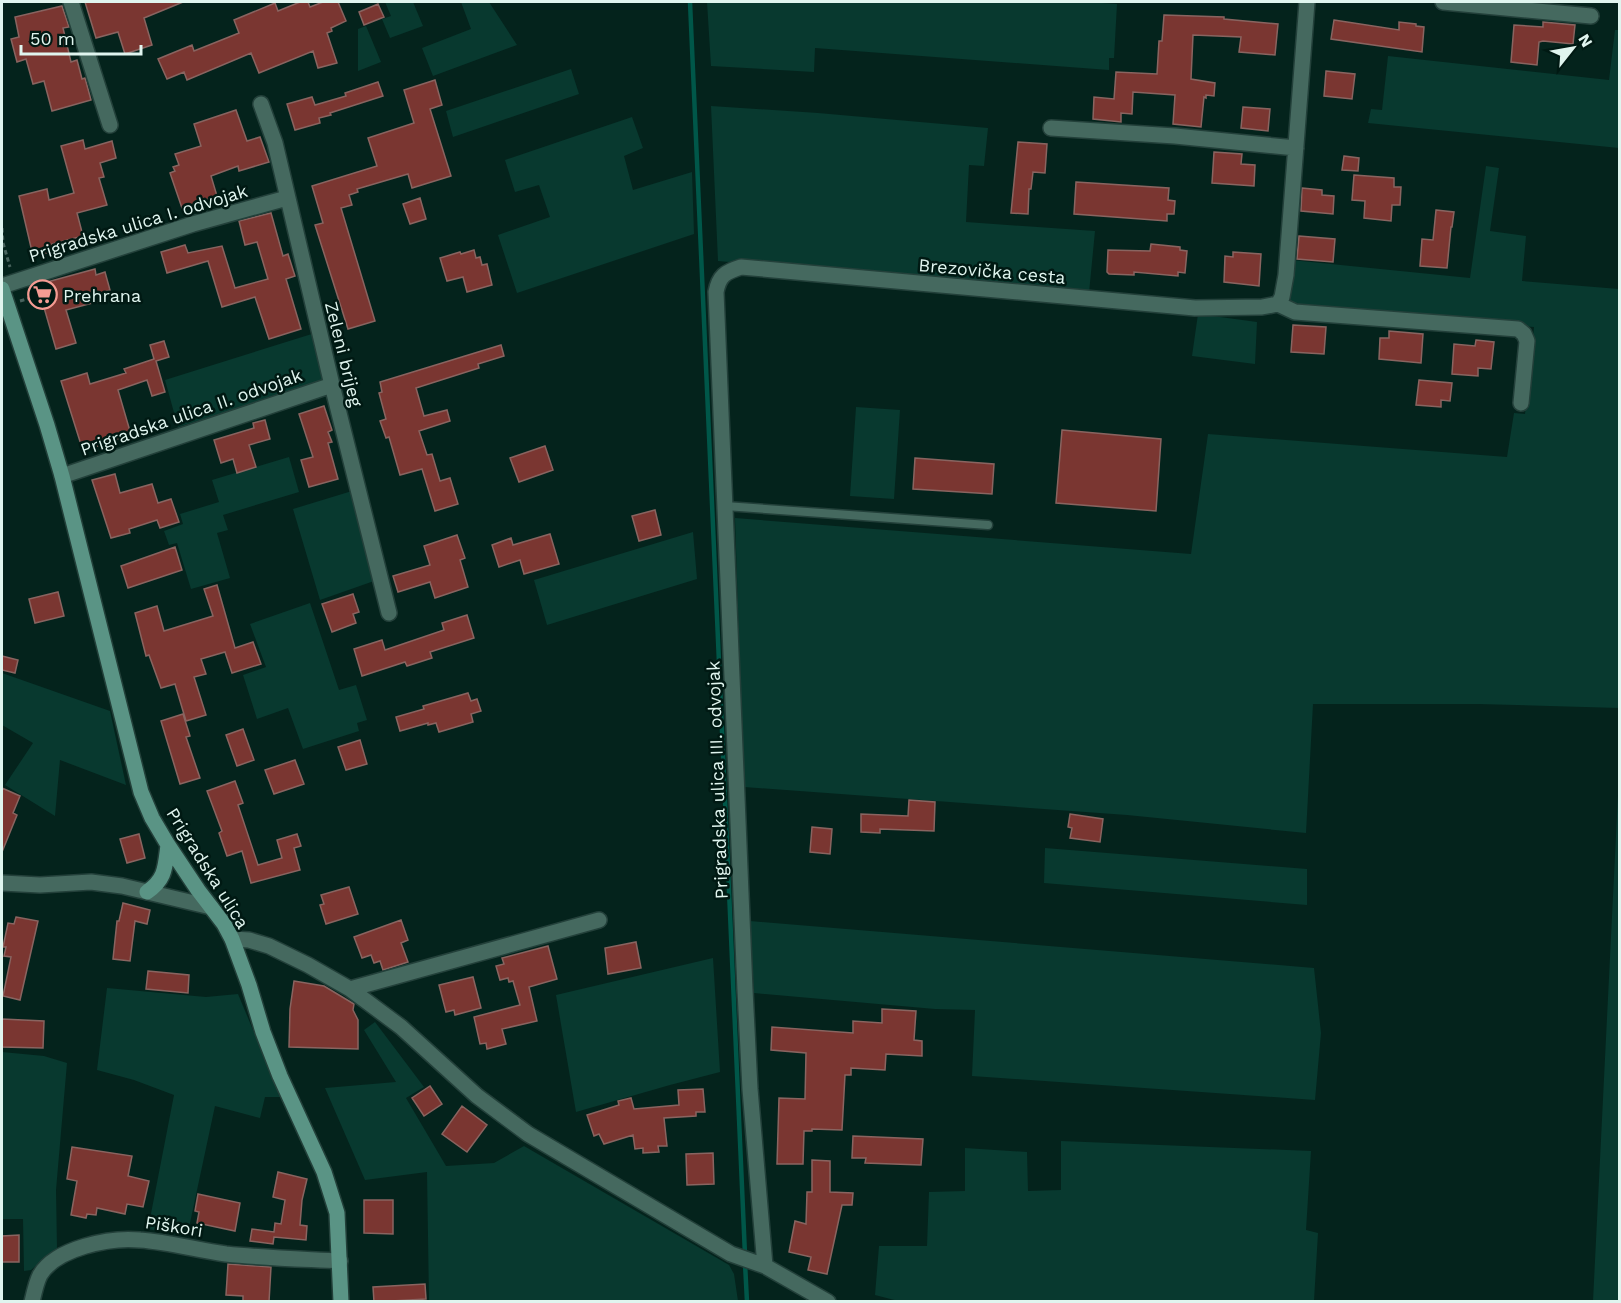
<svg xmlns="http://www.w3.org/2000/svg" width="1621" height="1303" viewBox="0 0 1621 1303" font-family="'Work Sans',sans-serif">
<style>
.green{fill:#08392f}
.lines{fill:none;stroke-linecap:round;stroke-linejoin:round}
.stream{stroke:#005749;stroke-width:4.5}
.building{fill:#7a3631;stroke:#896460;stroke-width:1.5}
.lane-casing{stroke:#23403a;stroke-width:11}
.street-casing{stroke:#23403a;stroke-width:18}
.secondary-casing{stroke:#23403a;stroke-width:18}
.path{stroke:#48635d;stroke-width:3;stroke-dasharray:4.5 3;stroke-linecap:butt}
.lane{stroke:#45695f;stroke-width:8}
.street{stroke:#45695f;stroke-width:15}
.secondary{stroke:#5a9485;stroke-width:15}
.labels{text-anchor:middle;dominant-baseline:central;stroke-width:5;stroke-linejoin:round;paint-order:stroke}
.street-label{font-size:18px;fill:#e0f5ef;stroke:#001913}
.poi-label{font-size:18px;fill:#e0f5ef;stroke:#001913;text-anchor:start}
</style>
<rect width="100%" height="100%" fill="#04231c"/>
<path class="green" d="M385 2H413L423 26 390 38 382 19 391 16Z
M461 2H489L517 45 433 76 422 48 471 29Z
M707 2H1088L1117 4 1114 58H1109V70L815 48 814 72 711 66Z
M366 26 381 62 358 71V29Z
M1615 30H1620L1619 148 1368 123 1371 109 1382 110 1388 56 1609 80Z
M571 69 579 94 453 137 446 111Z
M711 106 818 113 988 128 984 166 969 165 966 222 1095 231 1089 293 718 261Z
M632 117 643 148 624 156 633 190 692 172 694 234 517 293 498 235 550 217 539 185 515 192 505 160Z
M1486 166 1499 168 1490 231 1526 236 1522 281 1619 289V708L1478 704H1313L1306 833 1127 815 744 787 735 518 1191 554 1208 434 1507 457 1514 413 1525 414 1534 327 1299 307 1288 302 1291 260 1470 278Z
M1198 314 1257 322 1255 364 1192 356Z
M315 333 324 378 312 385 178 427 165 380Z
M856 407 900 410 894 499 850 496Z
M289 457 299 492 223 515 228 530 217 533 230 578 191 589 177 543 169 545 164 531 183 524 180 514 219 502 212 480Z
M352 491 374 581 320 600 293 509Z
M693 532 697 579 547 625 534 580Z
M310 603 339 690 356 685 367 720 357 723 359 731 303 749 288 708 257 719 243 675 266 667 250 624Z
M2 673 110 711 126 785 60 760 55 816 5 785 33 743 2 725Z
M1619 775V1301H1593Z
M1045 848 1307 869V905L1044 883Z
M750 921 1314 968 1321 1033 1315 1100 972 1076 975 1010 935 1009 754 993Z
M713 958 720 1072 670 1085 576 1112 556 995Z
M107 988 206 997 238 994 281 1097H265L260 1118 215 1106 187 1237 148 1229 174 1095 134 1080 97 1070Z
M375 1022 424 1087 406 1098 446 1166 494 1163 524 1146 729 1265 734 1274 738 1301H429L427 1172 365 1180 325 1088 396 1082 364 1030Z
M2 1052 44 1056 67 1063 56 1190 57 1248 31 1270 24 1271 23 1219H2Z
M1061 1141 1311 1151 1306 1230 1318 1233 1314 1301 902 1302 875 1295 879 1246H927L929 1192 965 1191V1148L1027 1152 1028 1191 1061 1190Z"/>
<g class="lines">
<path class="stream" d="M690 2 745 1255
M745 1263 747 1302"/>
</g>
<path class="building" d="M85 2H183L144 18 152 45 125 54 118 32 96 38Z
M300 2H308L310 7 323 2H338L346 21 331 28 332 31 327 33 337 63 318 68 313 51 259 73 251 53 187 80 184 72 167 79 158 59 192 45 194 51 239 33 234 20 275 3 278 11Z
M378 4 384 17 364 25 359 12Z
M62 6 69 27 63 28 71 62 77 60 82 79 85 78 91 100 52 111 44 81 33 84 26 59 17 62 11 39 19 37 15 17Z
M1164 15 1224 17V19L1278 24 1275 55 1239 52 1241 37 1193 35 1191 79 1215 83 1214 96 1206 95V98L1204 97 1201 127 1173 124 1175 95 1133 92 1132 114 1121 113V122L1093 119 1094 97 1114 99 1116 72 1157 74 1159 41H1162Z
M1334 20 1399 30V22L1416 24V26L1424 27 1422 52 1331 39Z
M1543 22 1575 25 1573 44 1543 41 1539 42 1537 65 1511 62 1514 25 1543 27Z
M1326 71 1355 74 1352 99 1324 96Z
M435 80 442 105 430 109 451 176 412 188 408 174 357 189 358 192 349 195 352 205 341 208 375 321 348 329 315 225 323 223 312 186 377 166 368 138 414 123 404 90Z
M378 82 383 96 330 113 331 115 319 118 320 123 295 130 287 104 312 97 315 105 346 96 345 93Z
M1243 107 1270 109 1268 131 1241 128Z
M236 110 247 141 260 137 269 162 239 171 238 166 211 176 217 196 182 208 170 173 175 171 173 167 179 165 175 154 201 146 194 124Z
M83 140 85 149 112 141 116 158 100 163 104 177 99 178 107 205 77 213 83 236 52 244 53 252 33 256 19 196 47 189 49 200 74 193 61 146Z
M1018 142 1047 144 1045 173 1033 172 1031 189H1029L1028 214 1011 213Z
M1214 152 1242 154 1241 164 1255 165 1254 186 1212 183Z
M1344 156 1359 158 1358 171 1342 170Z
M1354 175 1394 178V187H1401L1400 205H1392L1391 221 1364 218 1365 201 1352 200Z
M1076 182 1169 188 1168 200 1175 201 1174 214H1167V221L1074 214Z
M1302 188 1322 190V195L1334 196 1333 214 1301 211Z
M420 198 426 219 410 224 403 204Z
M1436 210 1454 212 1452 227H1451L1447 268 1420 266 1422 239 1433 240Z
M271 213 283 256 288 254 295 276 286 279 301 329 269 339 255 297 222 307 208 261 167 273 161 252 185 245 188 253 222 246 235 288 268 279 257 242 245 245 239 221Z
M1299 236 1335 239 1333 262 1297 259Z
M1151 244 1180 247V250L1187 251 1185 273 1178 272V276L1134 272V275L1109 274 1107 272 1108 250 1150 251Z
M474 250 476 258 480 257 482 265 487 264 492 285 467 292 463 277 447 281 440 258 460 252 461 254Z
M1233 252 1261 254 1259 286 1224 282 1225 256 1233 257Z
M95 269 96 275 105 272 110 290 102 293 104 300 66 310 76 343 56 349 43 304 40 305 36 285Z
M1293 325 1326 327 1324 354 1291 352Z
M1389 331 1423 334 1421 363 1379 359 1380 338H1389Z
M1476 340 1494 342 1491 369 1478 368V376L1452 374 1454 344 1475 346Z
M164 341 169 357 156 361 165 392 152 396 147 380 118 390 132 438 120 441 119 439 83 451 61 381 87 373 90 384 126 373 124 369 154 359 150 345Z
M501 345 504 356 478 364 479 368 416 388 424 416 447 410 450 421 419 431 427 455 432 454 440 481 450 478 458 504 435 511 422 469 400 475 389 437 386 438 380 421 386 419 379 393 382 392 380 382Z
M1419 380 1452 383 1450 401 1441 400V407L1416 405Z
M324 406 332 430 328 432 332 442 328 443 338 479 309 487 301 460 313 457 299 414Z
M265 420 270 439 249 445 256 467 237 473 233 459 221 463 214 440 254 428 253 423Z
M1062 430 1161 439 1156 511 1056 503Z
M545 446 553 470 519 482 510 458Z
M915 458 994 464 992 494 913 489Z
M115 474 120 493 152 484 158 503 171 499 179 522 160 528 157 520 129 529 130 533 111 538 92 480Z
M655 510 661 535 639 541 632 516Z
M550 534 559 564 524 574 520 560 499 567 492 545 511 538 513 545Z
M457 535 465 558 460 560 468 587 435 598 430 582 398 592 393 576 430 565 424 546Z
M175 547 182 570 128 588 121 566Z
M217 585 235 648 253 642 261 664 232 673 225 652 201 659 206 674 194 677 206 715 186 721 175 684 161 688 149 655 146 656 135 613 157 606 164 631 213 616 204 589Z
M58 592 64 616 35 623 29 599Z
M353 594 359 612 353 614 356 623 332 632 322 604Z
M467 615 474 638 430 652 432 658 407 666 405 662 362 676 354 649 382 640 385 650 444 630 442 623Z
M2 656 18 660 15 673 2 670Z
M468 693 471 701 477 699 481 711 471 714 473 722 439 732 436 723 428 725V723L400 731 396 717 424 709 423 706Z
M183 714 190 736 186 737 200 778 180 784 161 721Z
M243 729 254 760 237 766 226 735Z
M360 740 367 764 346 770 338 747Z
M295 760 304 784 274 794 265 770Z
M235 781 243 803 238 805 258 865 282 858 277 840 297 834 301 846 294 848 300 870 251 883 242 851 227 856 219 833 222 831 207 791Z
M2 788 20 796 13 813 17 815 2 852Z
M909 800 935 802 934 831 880 829V833L861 832V814L908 816Z
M1070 814 1103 819 1100 842 1070 838 1072 828 1068 827Z
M812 827 832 829 830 854 810 852Z
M139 834 145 858 127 863 120 839Z
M349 887 358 914 326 924 320 905 324 904 321 895Z
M123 903 150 910 147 924 135 921 130 961 113 959 117 921H119Z
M16 917 38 921 20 1000 3 996 11 957 4 956 6 947H3L8 923 14 924Z
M401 920 408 940 401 943 408 962 383 970 380 961 374 963 371 955 362 958 354 937Z
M636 942 641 968 608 974 605 948Z
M548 946 557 979 529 987 537 1021 502 1029 506 1044 487 1049 486 1043 480 1044 474 1017 520 1005 513 981 509 982 508 978 500 980 496 966 504 964 502 958Z
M148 971 189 975 188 993 146 989Z
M473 977 481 1008 455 1015 454 1010 446 1012 439 985Z
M294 981 324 986 354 1004 353 1010 358 1020V1049L289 1047 290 1009Z
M882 1009 916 1011 914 1040 922 1041V1056L886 1054 885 1070 851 1068V1075H845L842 1130 812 1129V1131H804L803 1164H777L779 1098 805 1099 806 1053 771 1050 772 1027 853 1033V1021L882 1023Z
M2 1019 44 1021 43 1048 2 1047Z
M430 1086 442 1104 424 1116 412 1098Z
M703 1089 705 1112H696V1116L664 1118 667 1146H658L659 1152 643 1153V1148L635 1149 633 1135 604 1144 599 1134 594 1136 587 1115 619 1105 618 1101 631 1098 634 1109 679 1105 678 1090Z
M462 1106 487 1125 467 1152 442 1134Z
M853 1136 923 1139 921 1165 865 1163 866 1158H852Z
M72 1147 132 1156 128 1176 149 1181 143 1207 127 1204 125 1214 97 1208 96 1215 87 1214 86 1218 71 1215 77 1181 67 1179Z
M713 1153 714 1184 687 1185 686 1154Z
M812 1160 830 1161V1192L853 1193 852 1205H842L827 1274 808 1270 811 1257 789 1252 795 1221 806 1224 807 1192H812Z
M278 1172 307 1179 302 1200 300 1225 307 1226 306 1240 274 1237 273 1244 250 1241 252 1229 274 1232 275 1223 281 1224 285 1200 273 1197Z
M198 1194 240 1203 235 1231 197 1223 199 1212 195 1211Z
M364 1200H393V1234L364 1233Z
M19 1235V1262H2V1236Z
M228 1264 271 1267 269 1302H243V1296L226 1295Z
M425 1284 426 1299 374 1302 373 1287Z"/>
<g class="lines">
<defs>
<path id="lane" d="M725 506 988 525"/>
<path id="street" d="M71 2 110 125
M1443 2 1591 16
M261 104 275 143 332 385 389 613
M1051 128 1175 136 1296 148
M2 286 193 224 287 198
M1278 304 1295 312 1518 329 1524 334 1527 341 1521 403
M62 476 332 385
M2 883 40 885 91 882 122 886 211 907
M232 939 249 940 269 946 308 965 350 989 401 1027 477 1096 528 1134 731 1254 765 1266 828 1302
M350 989 599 920
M765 1266 750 1089 745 990 716 292C719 276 725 272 741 267L1195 308 1262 307 1278 304 1282 297 1286 275 1307 2
M32 1302C34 1293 36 1283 40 1275 56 1248 110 1237 140 1240 169 1242 197 1250 226 1254 264 1258 302 1259 340 1261"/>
<path id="secondary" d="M2 289 47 425 62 476 141 792 152 818 168 845 198 890 224 924 232 939 249 985 263 1032 280 1076 324 1172 337 1213 341 1302
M147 892C166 879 165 867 168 845"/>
</defs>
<use href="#lane" class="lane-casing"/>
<use href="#street" class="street-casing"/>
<use href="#secondary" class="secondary-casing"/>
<path class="path" d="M2 228 3 243 10 267
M20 301 38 296"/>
<use href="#lane" class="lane"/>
<use href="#street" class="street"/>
<use href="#secondary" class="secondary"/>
</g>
<defs>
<symbol id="supermarket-ring" viewBox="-11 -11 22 22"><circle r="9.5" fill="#001913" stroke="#f59c93" stroke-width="1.5"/><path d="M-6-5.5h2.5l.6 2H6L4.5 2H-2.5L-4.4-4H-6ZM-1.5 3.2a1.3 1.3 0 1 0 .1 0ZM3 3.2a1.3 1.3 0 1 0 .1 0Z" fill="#f59c93"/></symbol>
</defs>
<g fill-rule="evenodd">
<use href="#supermarket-ring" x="26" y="278" width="33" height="33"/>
</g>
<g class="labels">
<g class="street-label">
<text transform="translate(138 223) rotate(-17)">Prigradska ulica I. odvojak</text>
<text transform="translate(992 271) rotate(5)">Brezovička cesta</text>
<text transform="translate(344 354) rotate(76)">Zeleni brijeg</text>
<text transform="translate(191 412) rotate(-19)">Prigradska ulica II. odvojak</text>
<text transform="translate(717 780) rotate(-92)">Prigradska ulica III. odvojak</text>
<text transform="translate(208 868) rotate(58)">Prigradska ulica</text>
<text transform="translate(174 1226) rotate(9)">Piškori</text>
</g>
<g class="poi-label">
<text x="63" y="295">Prehrana</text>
</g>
</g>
<rect width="1621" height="1303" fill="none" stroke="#e0f5ef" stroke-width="6"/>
<g transform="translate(1573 48) rotate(59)" stroke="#001913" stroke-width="4.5" paint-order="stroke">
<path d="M0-4.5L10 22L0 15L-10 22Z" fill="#e0f5ef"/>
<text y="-9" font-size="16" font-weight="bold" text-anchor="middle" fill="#e0f5ef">N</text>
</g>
<path d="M21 45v9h120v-9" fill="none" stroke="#e0f5ef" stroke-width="3"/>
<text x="30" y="45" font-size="18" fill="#e0f5ef" stroke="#001913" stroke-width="4.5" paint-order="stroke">50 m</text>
</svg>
